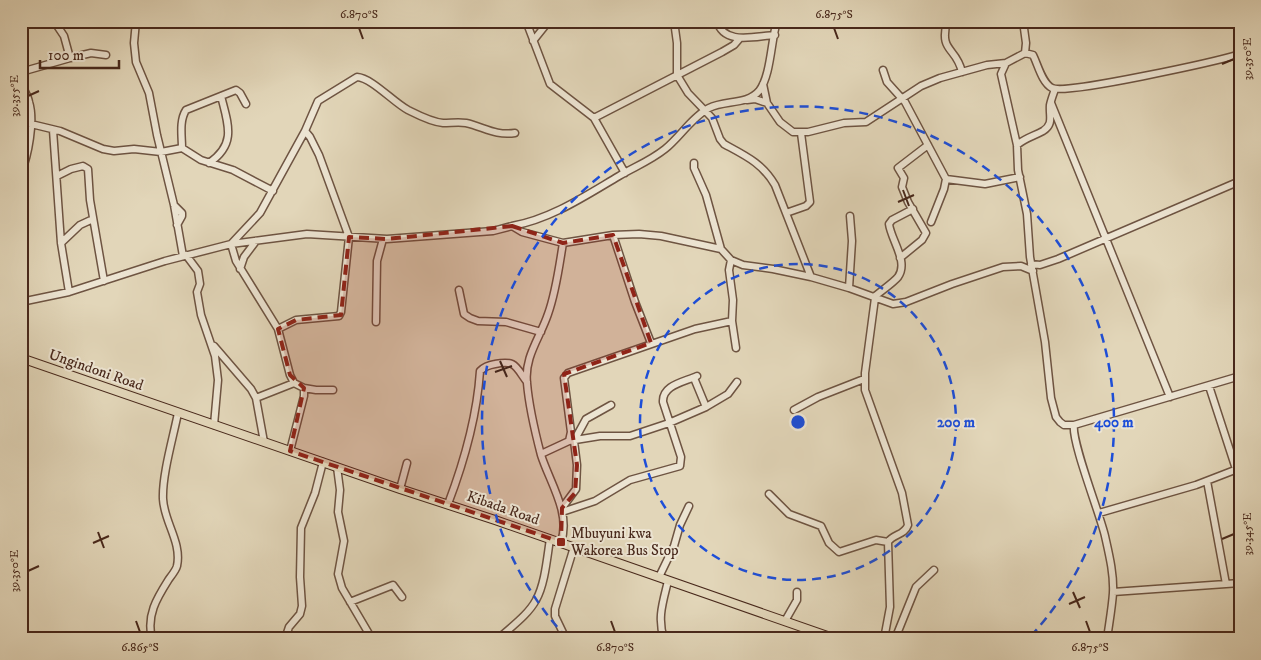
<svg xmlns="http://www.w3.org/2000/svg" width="1261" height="660" viewBox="0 0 1261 660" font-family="'IM FELL DW Pica',serif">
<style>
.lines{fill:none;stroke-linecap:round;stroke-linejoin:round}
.minor-casing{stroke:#6e5442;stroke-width:9}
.major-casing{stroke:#48281b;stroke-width:10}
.minor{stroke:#ece4d2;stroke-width:6}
.major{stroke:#e2d6b9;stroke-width:8}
.marked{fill:#8f2418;fill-opacity:0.2;stroke:#8f2418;stroke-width:4;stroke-dasharray:10 6;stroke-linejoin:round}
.ticks{fill:none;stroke:#48281b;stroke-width:2}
.ring{fill:none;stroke:#1d4ed8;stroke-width:2.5;stroke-dasharray:9 6}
.poi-dot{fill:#8f2418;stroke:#ece4d2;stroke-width:2}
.labels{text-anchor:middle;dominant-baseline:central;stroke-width:4;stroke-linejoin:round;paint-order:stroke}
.street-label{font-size:15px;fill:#48281b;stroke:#ece4d2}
.poi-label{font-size:15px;fill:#48281b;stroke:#ece4d2;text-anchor:start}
.centre{fill:#1d4ed8;stroke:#ece4d2;stroke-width:2.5}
.ring-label{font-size:15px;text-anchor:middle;font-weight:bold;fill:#1d4ed8;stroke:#ece4d2;stroke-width:4;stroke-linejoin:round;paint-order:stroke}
.neatline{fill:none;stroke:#48281b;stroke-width:2}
.ticks-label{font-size:12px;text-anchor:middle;fill:#48281b}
</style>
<rect width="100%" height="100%" fill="#e2d6b9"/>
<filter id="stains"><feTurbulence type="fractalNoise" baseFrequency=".004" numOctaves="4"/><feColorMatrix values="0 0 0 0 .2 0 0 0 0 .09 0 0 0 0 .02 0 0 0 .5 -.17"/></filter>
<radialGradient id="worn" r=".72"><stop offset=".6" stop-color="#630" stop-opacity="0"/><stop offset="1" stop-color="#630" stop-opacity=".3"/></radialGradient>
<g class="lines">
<defs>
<path id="minor" d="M136 21 134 43 136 62 149 93 157 135 174 205 183 256
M526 21 550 84 594 118 625 173
M674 21 677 43V75L688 93 712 118 720 139 724 144C746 156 762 163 775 185L811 277
M717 21C724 46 755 36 775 35
M947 21C939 53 956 46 962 72
M1023 21 1026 43 1025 53 1006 63 1001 74 1017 145 1018 170 1027 214 1030 257 1045 342 1051 398 1056 417 1060 422 1064 425H1074
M533 41 549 21
M1025 53 1033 55C1038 65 1042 83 1052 88 1065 95 1218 61 1240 54
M70 58 91 53 106 55
M883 70 887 82 905 102 946 179 985 184 1020 177
M21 72 70 58 64 36 54 21
M21 84C24 90 28 96 29 102 35 121 28 156 21 173
M763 84 767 103
M747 100 755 99 767 103 780 122 793 132H808L844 123 866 122 921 86 940 78 987 65 1006 63
M1051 103 1170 397
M594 118 722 52 734 45 740 38
M21 123 31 124 60 131 103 149 114 151 134 149 161 152 182 148C182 136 179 121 186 110L236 90 240 93 246 104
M53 130 61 243 69 292
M1017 145C1025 138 1034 136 1043 131 1054 124 1049 116 1050 105 1051 100 1053 95 1055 89
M182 148 201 160 233 170 273 191
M209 163C237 144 228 124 221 96
M694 163V168L706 195 721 249
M57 176 71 169 83 166 88 169 90 200 104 281
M174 205 182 213V216L177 225
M786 213 806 206 810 202 801 133
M931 222 944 189 946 179
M512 226C551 219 585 196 619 176 634 167 650 161 665 149 680 137 692 117 709 108 725 100 747 105 759 91 771 76 771 40 777 21
M613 235 635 302 651 343
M61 243 80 225 93 219
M231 244 260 213 305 131 318 101 357 77C372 78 393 102 408 110 418 115 431 122 443 123 451 123 459 122 466 123 484 127 495 136 515 133
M231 244 307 234 387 239 493 231 512 226 522 232 563 243
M186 255 198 271 200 284 197 292 201 315 215 356 218 380 214 425
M900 258 922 240 926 233 908 202 902 187 904 178 898 168 928 145
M1031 264 1040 265 1058 259 1240 181
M240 269 244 257 256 241
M849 288 852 241 850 216
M459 290 464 314 470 318 478 321 506 322 541 332
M874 297C881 291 893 283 898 277 909 262 891 240 889 224L892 220 913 209
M875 298 865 373V390L902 493 908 525C905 535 893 534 888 542L890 607 884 639
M21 302 69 292 165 261 231 244 236 261 278 329 290 375 294 383 304 388V396L290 451
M732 321 736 348
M376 322 377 261 383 239
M278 329 296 320 339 316 341 312 349 237 319 155 310 137 305 131
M214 346 251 389 256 398 264 442
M694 378 706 407
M1209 386 1236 469
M304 388 316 390H333
M256 398 294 383
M794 410 818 397 864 379
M569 441 600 436H630L669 423 706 407 728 394 737 382
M541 454 569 441 571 432 564 378 568 373 695 329 732 321 733 300 729 270 731 260
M337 467 340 490 338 512 344 541 338 574 342 588 372 639
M1207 481 1226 584
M400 489 407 463
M769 494 789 514 821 526 829 543 839 552 876 540 888 542
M448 504C464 462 477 416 480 371 484 367 489 365 495 364 516 360 515 366 527 382
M562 508 576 489 577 465 574 441 586 419 611 405
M562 512 595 501 630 480 680 466 681 457 663 402C662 385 684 382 697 376
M1099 513 1196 485 1240 468
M561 542C571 513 550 483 541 455 535 432 529 407 527 383 524 357 540 338 548 314 556 292 559 267 563 243L613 235 639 234 661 236 721 249 731 260 743 265 773 269 811 277 849 288 893 304 906 302 952 284 1003 267 1021 266 1033 271
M659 577 674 546 680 525 689 506
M1113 592 1240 583
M350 602 393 585 402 597
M785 621 797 600V592
M152 639C146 615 157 598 169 579 172 575 176 570 177 566 182 542 164 522 163 499 162 475 173 438 178 413
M288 639 287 633 289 627 300 614 302 606 300 577 301 528 315 493 323 462
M498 639C511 627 528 615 536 600 545 584 547 558 550 539
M566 639 555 616V609L574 547
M664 639C657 618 663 602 668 581
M895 639 916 587 934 570
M1107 639C1109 624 1112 608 1113 593 1114 574 1109 554 1105 536 1100 514 1071 441 1074 425L1240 376"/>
<path id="major" d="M21 358 400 489 495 520 836 639"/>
</defs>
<use href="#minor" class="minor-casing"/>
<use href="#major" class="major-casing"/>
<use href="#minor" class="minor"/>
<use href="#major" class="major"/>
</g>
<path class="marked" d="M512 226 563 243 613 235 651 343 564 374 577 465 575 493 562 508 561 542 290 451 304 388 290 375 278 329 296 320 341 315 349 237 387 239Z"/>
<path class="ticks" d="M359 28 363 39M834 28 838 39M1222 64 1234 59M28 96 39 91M903 190 909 206M898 202 914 195M500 361 507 377M495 372 512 366M98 532 104 548M1222 539 1234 534M93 543 109 536M28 571 39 566M1073 592 1080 608M1069 604 1085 597M136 621 140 632M611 621 615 632M1086 621 1090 632"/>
<g class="ring">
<circle cx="798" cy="422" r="158"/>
<path d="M567 638A316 316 0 1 1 1029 638"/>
</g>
<rect class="poi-dot" x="556" y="537" width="10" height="10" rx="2.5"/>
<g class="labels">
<g class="street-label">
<text transform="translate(96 370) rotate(19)">Ungindoni Road</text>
<text transform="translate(503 508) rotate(19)">Kibada Road</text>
</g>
<g class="poi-label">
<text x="571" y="533">Mbuyuni kwa<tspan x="571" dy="17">Wakorea Bus Stop</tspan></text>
</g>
</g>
<circle cx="798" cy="422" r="8" class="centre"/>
<g class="ring-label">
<text x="956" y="427">200 m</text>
<text x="1114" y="427">400 m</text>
</g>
<rect width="1261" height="660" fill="none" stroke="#e2d6b9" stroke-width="55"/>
<path d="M40 60v8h79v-8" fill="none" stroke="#48281b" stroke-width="2.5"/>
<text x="48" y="60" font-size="15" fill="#48281b" stroke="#ece4d2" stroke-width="4" paint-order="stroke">100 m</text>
<rect x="28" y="28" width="1206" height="604" class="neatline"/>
<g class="ticks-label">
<text x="359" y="18">6.870°S</text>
<text x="834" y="18">6.875°S</text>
<text transform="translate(1247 59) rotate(-90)" y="4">39.350°E</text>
<text transform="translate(14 96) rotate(-90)" y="4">39.355°E</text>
<text transform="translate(1247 534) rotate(-90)" y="4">39.345°E</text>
<text transform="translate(14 571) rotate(-90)" y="4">39.350°E</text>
<text x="140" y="651">6.865°S</text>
<text x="615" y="651">6.870°S</text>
<text x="1090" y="651">6.875°S</text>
</g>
<rect width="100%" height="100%" filter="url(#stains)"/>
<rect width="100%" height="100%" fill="url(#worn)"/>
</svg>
